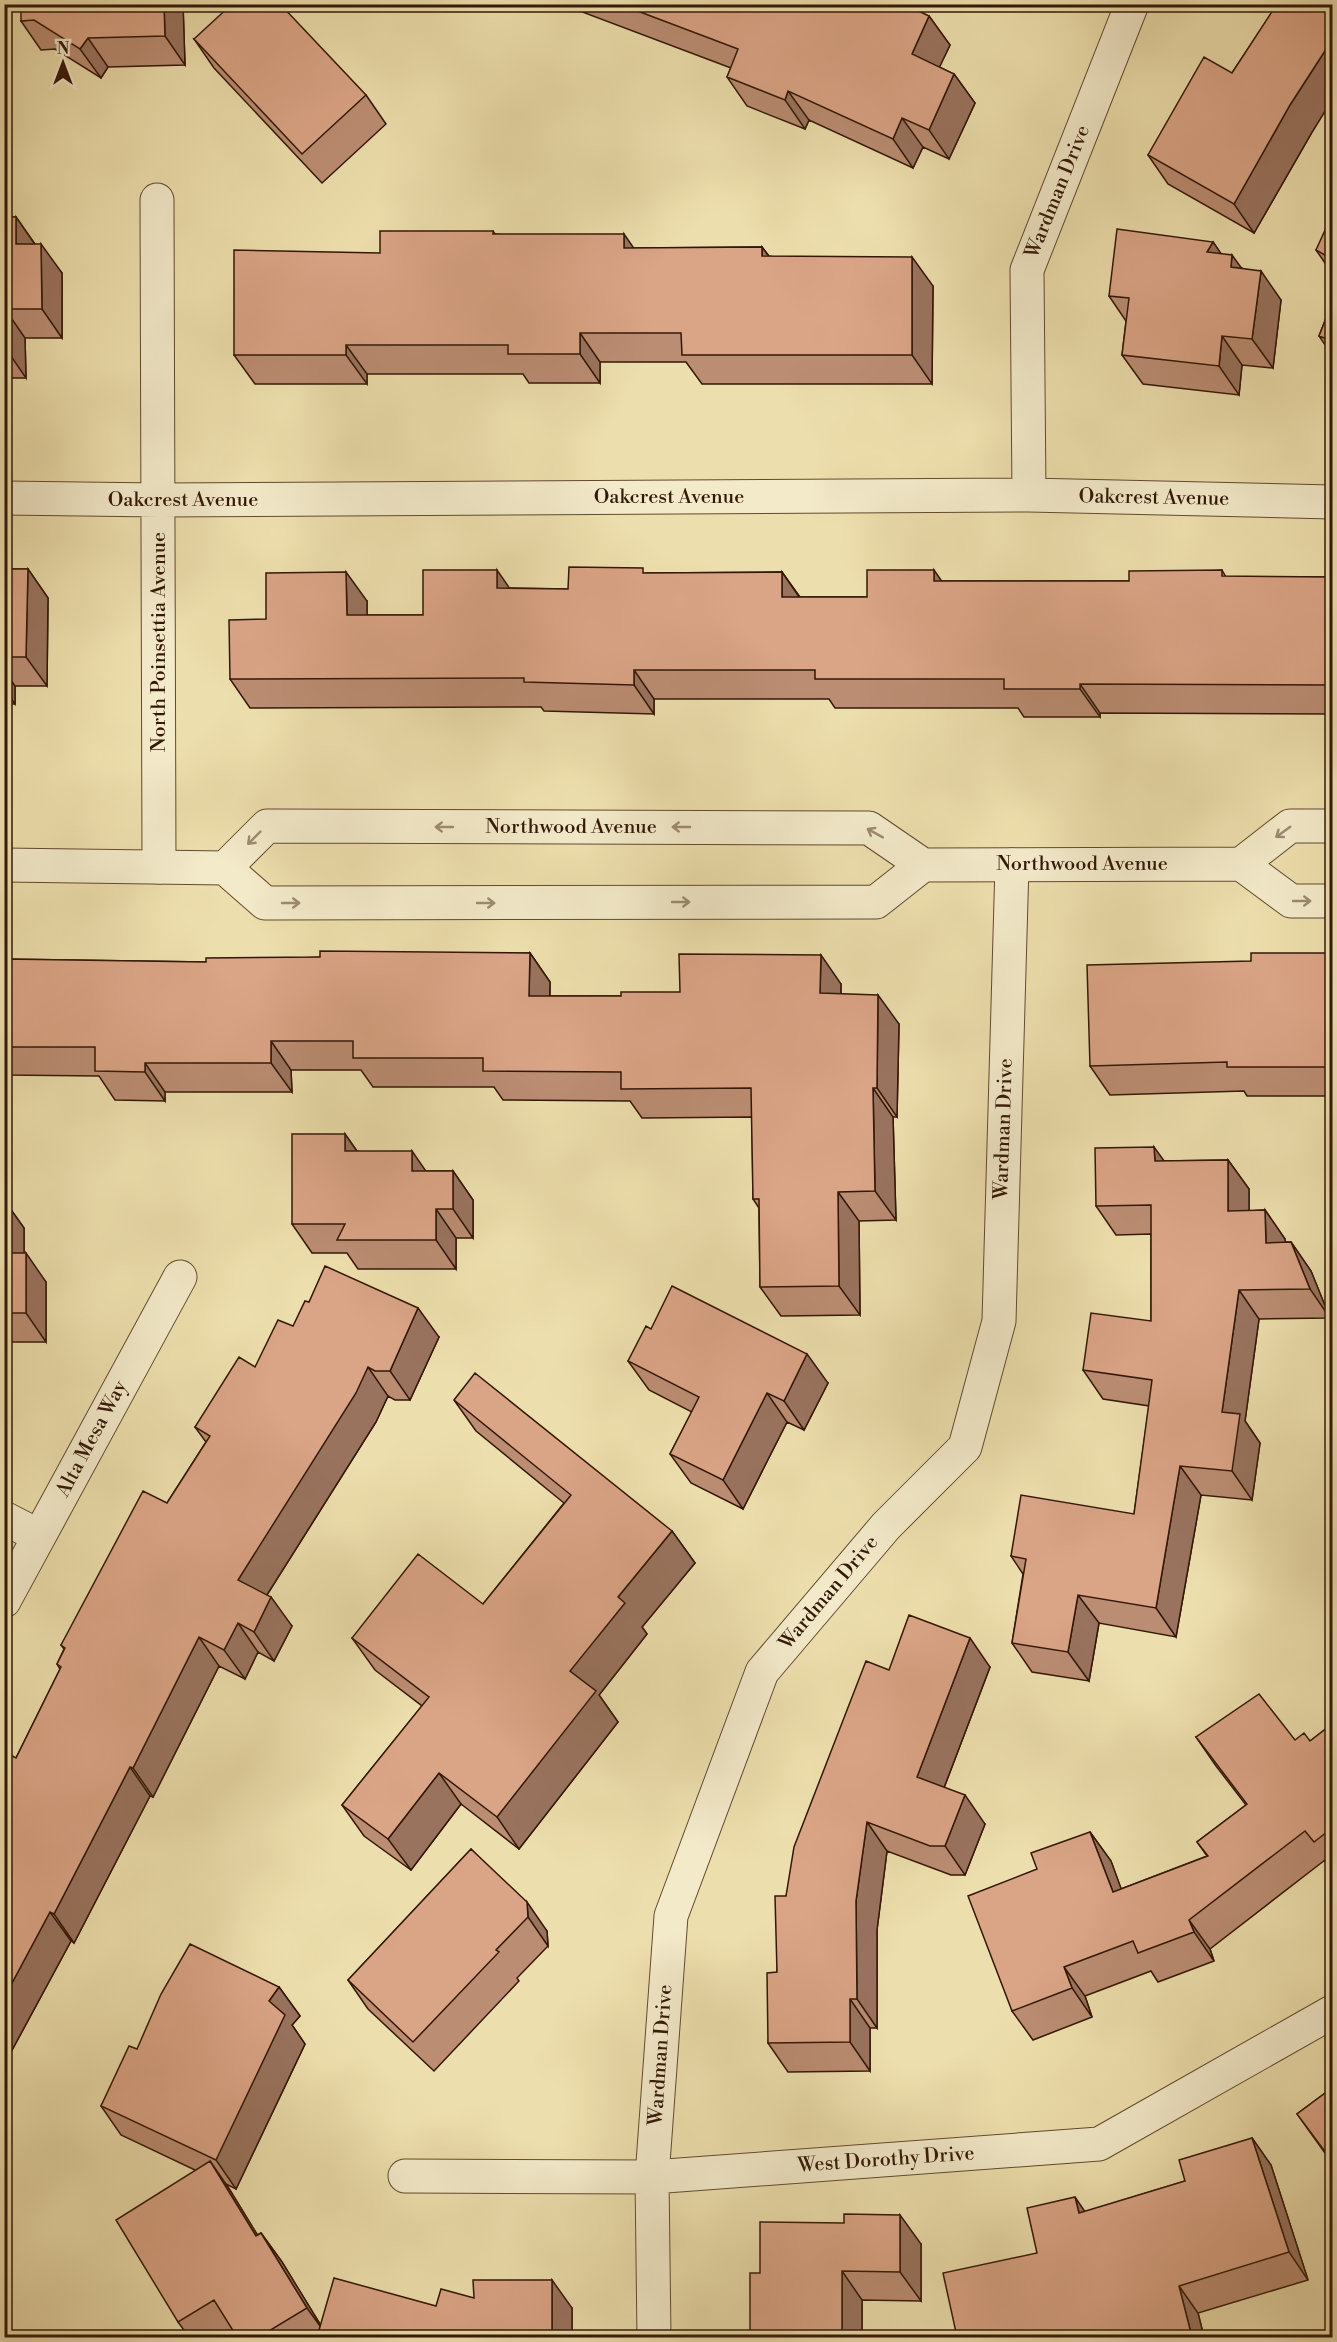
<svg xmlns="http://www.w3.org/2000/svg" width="1337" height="2342" viewBox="0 0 1337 2342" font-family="'Libre Bodoni',serif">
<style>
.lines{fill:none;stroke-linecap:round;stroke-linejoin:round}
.minor-casing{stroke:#624930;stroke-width:35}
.tertiary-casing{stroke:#624930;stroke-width:35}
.minor{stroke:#f3eaca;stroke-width:33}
.tertiary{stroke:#f3eaca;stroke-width:33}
.wall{fill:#bb8d73;stroke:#331707;stroke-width:1.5}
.shaded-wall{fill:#99735e;stroke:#331707;stroke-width:1.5}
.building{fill:#daa486;stroke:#331707;stroke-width:1.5}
.oneway{stroke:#9d8b72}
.labels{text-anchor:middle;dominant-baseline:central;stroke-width:6;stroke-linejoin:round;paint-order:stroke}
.street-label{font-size:20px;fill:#331707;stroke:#f3eaca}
</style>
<rect width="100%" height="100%" fill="#eddfad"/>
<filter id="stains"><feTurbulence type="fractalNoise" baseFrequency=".00333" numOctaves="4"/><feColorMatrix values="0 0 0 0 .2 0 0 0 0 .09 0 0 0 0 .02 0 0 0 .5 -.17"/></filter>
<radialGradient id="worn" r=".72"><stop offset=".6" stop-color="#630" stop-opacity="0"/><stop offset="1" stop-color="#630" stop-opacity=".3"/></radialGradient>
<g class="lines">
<defs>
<path id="minor" d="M157 200 159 867
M1029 495 1027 270 1132 4
M4 498 159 500 1029 495 1332 502
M4 1518 39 1536
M4 1601 180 1277
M405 2176 652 2177 1099 2144 1332 2012
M654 2338 652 2177 671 1916 762 1672 886 1526 965 1447 999 1321 1012 865"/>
<path id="tertiary" d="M1241 864 1290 826H1332
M4 865 225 868 265 903 876 902 923 865
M225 868 267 826 869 828 923 865 1241 864 1291 901H1332"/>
</defs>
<use href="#minor" class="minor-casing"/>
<use href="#tertiary" class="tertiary-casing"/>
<use href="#minor" class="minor"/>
<use href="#tertiary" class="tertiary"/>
</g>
<path class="wall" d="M183 4 185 65 108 67 101 78 55 49 41 50 21 21Z
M568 4H904L929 16 950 45 939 67 954 74 975 103 949 159 923 147 913 168 809 120 805 129 747 106 727 77 731 68 569 7Z
M1269 4H1332L1311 134 1254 233 1168 184 1148 155 1232 73 1275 8Z
M194 39 366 95 386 124 322 183 214 68Z
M4 217H16L35 244 62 273V338H25L26 378H4Z
M493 231 495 234 634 248 762 247 769 256 933 286 932 384H702L686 362H600V383H529L523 374H367V384H255L234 355Z
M1332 231V273L1316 250Z
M1213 242 1221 254 1242 268 1281 300 1273 368 1242 365 1239 395 1143 384 1122 355 1126 321 1109 296Z
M1332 303V355L1319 336Z
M4 569H28L48 598 47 686H15V704H4Z
M1222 570 1226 577H1332V714L1100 713V717H1024L1018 708H835L829 699H654V714L544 711 541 707 250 708 230 679 266 619 367 601V615H423L510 588 568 589 647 573 782 572 800 597H867L941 581H1129Z
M530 953 550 982V996H621L841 984V994L899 1024 897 1117H893L896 1220 859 1221 860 1315 781 1316 760 1287 759 1208 753 1199 752 1117 642 1118 630 1101 503 1100 494 1087H373L361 1070H291L292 1092H165V1101L115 1100 99 1076 4 1075V959L206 962 320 957Z
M1332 953V1096H1247L1244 1091 1110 1095 1090 1066 1251 961Z
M345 1134 357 1151 426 1171H453L473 1200V1238H456V1269H358L347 1253H312L292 1224Z
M1228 1160 1249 1189V1211L1265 1210 1285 1239V1242H1291L1311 1271 1330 1318 1259 1319 1245 1421 1260 1443 1252 1500 1201 1495 1176 1637 1099 1623 1089 1681 1032 1672 1012 1643 1023 1574 1011 1556 1134 1514 1149 1406 1103 1399 1083 1370 1151 1321V1234L1116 1235 1096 1206 1164 1161Z
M4 1200 24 1228V1253L46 1282V1342H4Z
M293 1326 439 1337 410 1400H395L388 1396 376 1422 267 1595 292 1626 274 1661 258 1652 245 1679 219 1666 153 1797 150 1796 74 1943 71 1941 4 2065 16 1758 60 1669 57 1664 64 1649 61 1645 167 1503 206 1442 195 1427 255 1367Z
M651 1329 828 1383 804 1430 787 1422 743 1509 691 1483 670 1454 692 1412 649 1390 628 1361Z
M454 1400 672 1531 695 1563 642 1627 647 1634 599 1695 618 1722 519 1849 461 1804 411 1870 364 1836 342 1805 422 1706 375 1670 352 1638 483 1604 564 1503 476 1431Z
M990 1667 944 1788 985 1824 965 1875H951L887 1851 877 1930V2028H870V2071L788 2072 768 2043 786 1896 889 1670Z
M1332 1724V1869L1325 1860 1210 1949 1214 1961 1158 1982 1151 1971 1085 1996 1092 2017 1033 2040 1012 2011 1037 1869 1090 1832 1111 1861 1121 1889 1207 1856 1197 1842 1246 1805 1216 1766 1196 1737 1295 1740 1310 1741Z
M471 1849 547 1931 548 1946 517 1978 519 1981 434 2071 368 2009 348 1980Z
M279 1987 300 2016 292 2025 305 2044 236 2189 226 2184 257 2235 261 2233 282 2262 321 2326 436 2306 474 2298 572 2308V2337H237L233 2330 220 2337H189L178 2322 195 2170 121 2135 101 2106 137 2049Z
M1332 2088V2163L1297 2114Z
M1252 2138 1271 2165 1308 2280 1198 2313 1204 2337H957L1037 2253 1085 2212 1185 2181Z
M921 2244V2301L862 2300V2337H750L760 2273Z"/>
<path class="shaded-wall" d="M164 4H183L185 65 165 36Z
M929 16 950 45 932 83 912 54Z
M4 32 11 42 4 187Z
M88 38 108 67 101 78 80 49Z
M1332 40V100L1311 134 1254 233 1234 204 1290 105Z
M954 74 975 103 949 159 929 130Z
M788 91 809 120 805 129 785 100Z
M902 118 923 147 913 168 893 139Z
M16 217 36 246 16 244Z
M624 234 644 263 624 248Z
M1213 242 1233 271 1207 252Z
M41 244 62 273V338L42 309Z
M762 247 783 276 762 256Z
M1232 255 1253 284 1231 267Z
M912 257 933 286 932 384 912 355Z
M1261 271 1281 300 1273 368 1252 339Z
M5 309 25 338 26 378 6 349Z
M580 333 600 362V383L580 354Z
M1222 336 1242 365 1239 395 1219 366Z
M346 345 367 374V384L346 355Z
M28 569 48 598 47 686 26 657Z
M497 570 517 599 497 588Z
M934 570 954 599 934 581Z
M346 572 367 601V644L347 615Z
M782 572 802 601 782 597Z
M4 670 15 686V704L4 689Z
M634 670 654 699V714L634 685Z
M1080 684 1100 713V717L1080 689Z
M530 953 550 982 549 1025 529 996Z
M821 955 841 984 840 1022 820 993Z
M878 995 899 1024 897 1117 877 1088Z
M271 1041 291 1070 292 1092 271 1063Z
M145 1063 165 1092V1101L145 1072Z
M873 1088 893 1117 896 1220 875 1191Z
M345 1134 365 1163 345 1151Z
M1154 1147 1175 1176 1155 1161Z
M412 1151 432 1180 412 1171Z
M1228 1160 1249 1189V1240L1228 1211Z
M453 1171 473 1200V1238L453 1209Z
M838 1192 859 1221 860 1315 839 1286Z
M4 1200 24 1228V1282L4 1254Z
M436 1209 456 1238V1269L436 1240Z
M1265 1210 1285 1239 1286 1272 1266 1243Z
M1291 1242 1311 1271 1330 1318 1310 1289Z
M26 1253 46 1282V1342L26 1313Z
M1239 1290 1259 1319 1245 1421 1260 1443 1252 1500 1232 1471 1222 1412Z
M418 1308 439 1337 410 1400 390 1371Z
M807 1354 828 1383 804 1430 784 1401Z
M368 1367 388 1396 376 1422 258 1609 238 1580Z
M767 1393 787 1422 743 1509 723 1480Z
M1180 1466 1201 1495 1176 1637 1156 1608Z
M672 1531 695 1563 642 1627 647 1634 599 1695 618 1722 519 1849 497 1817 570 1671 618 1597Z
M1078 1595 1099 1623 1089 1681 1068 1652Z
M271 1597 292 1626 274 1661 254 1632Z
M238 1623 258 1652 245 1679 224 1650Z
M199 1637 219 1666 153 1797 133 1768Z
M970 1638 990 1667 937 1806 917 1777Z
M130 1767 150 1796 74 1943 54 1914Z
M439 1773 461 1804 411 1870 388 1839Z
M965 1795 985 1824 965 1875 945 1846Z
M867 1822 887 1851 877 1930V2028L857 1999 856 1901Z
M1090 1832 1111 1861 1133 1921 1113 1892Z
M527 1902 547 1931 548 1946 528 1917Z
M50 1912 71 1941 4 2065V1998Z
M1189 1920 1210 1949 1214 1961 1194 1932Z
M1064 1967 1085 1996 1092 2017 1072 1988Z
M279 1987 300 2016 292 2025 305 2044 236 2189 216 2160 269 2001Z
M850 1999 870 2028V2071L850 2042Z
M1252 2138 1271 2165 1308 2280 1289 2252Z
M210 2161 230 2190 276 2265 256 2236Z
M1075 2197 1094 2225 1079 2213Z
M900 2215 921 2244V2301L900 2272Z
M261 2233 282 2262 328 2337 307 2308Z
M842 2271 862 2300V2337H842Z
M552 2280 572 2308V2337H552Z
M1179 2286 1198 2313 1204 2337H1192Z"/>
<path class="building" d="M21 4H164L165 36 88 38 80 49 34 20 21 21Z
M232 4H280L366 95 302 154 194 39Z
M619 4H904L929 16 912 54 954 74 929 130 902 118 893 139 788 91 785 100 727 77 738 49Z
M1277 4H1332V40L1290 105 1234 204 1148 155 1204 57 1232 73Z
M4 217H16V244H41L42 309H5L6 349H4Z
M1326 228 1332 231V259L1316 250Z
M1117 229 1213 242 1207 252 1232 255 1231 267 1261 271 1252 339 1222 336 1219 366 1122 355 1129 298 1109 296Z
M380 231H493V234H624V248L762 247V256L912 257V355H682L681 333H580V354H508V345H346V355H234V250L380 253Z
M1332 303V341L1319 336Z
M569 567 643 568V573L782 572V597H867V570H934V581H1129V571L1222 570V576L1332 577V685L1080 684V689H1004V679H815V670H634V685L524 682V678L230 679 229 620 266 619V573L346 572 347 615H423V570H497V588L568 589Z
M4 569H28L26 657H4Z
M320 951 530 953 529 996H621V992H680L679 954 821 955 820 993 878 995 877 1088H873L875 1191 838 1192 839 1286 760 1287 759 1199H753L751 1088 621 1089V1072L483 1071V1058H353V1041H271V1063H145V1072L95 1071V1047H4V959L206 962V958L320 957Z
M1251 953H1332V1067H1227V1062L1090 1066 1087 965 1251 961Z
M292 1134H345V1151H412V1171H453V1209H436V1240H337L345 1224H292Z
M1154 1147 1155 1161 1228 1160V1211L1265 1210 1266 1243 1291 1242 1310 1289 1239 1290 1222 1412 1240 1414 1232 1471 1180 1466 1156 1608 1078 1595 1068 1652 1012 1643 1026 1559 1011 1556 1021 1495 1134 1514 1152 1380 1083 1370 1091 1313 1151 1321V1205L1096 1206 1095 1148Z
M4 1253H26V1313H4Z
M325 1266 418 1308 390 1371H375L368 1367 356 1393 238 1580 271 1597 254 1632 238 1623 224 1650 199 1637 133 1768 130 1767 54 1914 50 1912 4 1998V1753L5 1752 16 1758 61 1667 57 1664 65 1648 61 1645 143 1491 167 1503 210 1436 195 1427 239 1357 255 1367 278 1320 293 1326 305 1301 309 1302Z
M672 1286 807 1354 784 1401 767 1393 723 1480 670 1454 699 1397 628 1361 646 1326 651 1329Z
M475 1373 672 1531 618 1597 625 1603 570 1671 596 1691 497 1817 439 1773 388 1839 342 1805 429 1697 352 1638 418 1554 483 1604 571 1495 454 1400Z
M909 1615 970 1638 917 1777 965 1795 945 1846H930L867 1822 856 1901 857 1999H850V2042L768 2043 767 1973 777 1972 775 1896H786L794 1847 866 1661 889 1670Z
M1259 1694 1295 1740 1304 1733 1310 1741 1332 1724V1828L1314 1842 1305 1831 1189 1920 1194 1932 1138 1953 1133 1941 1064 1967 1072 1988 1012 2011 968 1896 1037 1869 1031 1853 1090 1832 1113 1892 1208 1856 1197 1842 1247 1804 1196 1737Z
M471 1849 527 1902 528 1917 496 1950 499 1952 413 2042 348 1980Z
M190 1944 279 1987 269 2001 285 2015 216 2160 101 2106 129 2046 137 2049 161 1994Z
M1332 2088V2161L1297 2114Z
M1252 2138 1289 2252 1179 2286 1192 2337H1137L1136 2336 1128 2337H957L943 2273 1037 2253 1027 2208 1075 2197 1079 2213 1185 2181 1179 2160Z
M210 2161 256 2236 261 2233 307 2308 259 2337H237L214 2300 178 2322 116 2220Z
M844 2214 900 2215V2272L842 2271V2337H750V2273H760V2222L844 2223Z
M334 2278 436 2306 441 2289 474 2298 473 2280H552V2337H317Z"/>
<defs><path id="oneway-shaft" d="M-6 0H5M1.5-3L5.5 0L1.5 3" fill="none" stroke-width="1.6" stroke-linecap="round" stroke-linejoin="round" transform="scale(1.5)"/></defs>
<g class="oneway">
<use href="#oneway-shaft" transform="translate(444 827) rotate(-180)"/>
<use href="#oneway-shaft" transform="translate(681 827) rotate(-180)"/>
<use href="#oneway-shaft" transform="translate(1283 832) rotate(144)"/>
<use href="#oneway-shaft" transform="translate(875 833) rotate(-151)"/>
<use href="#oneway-shaft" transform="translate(254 838) rotate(135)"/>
<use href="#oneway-shaft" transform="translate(1302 901)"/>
<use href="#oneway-shaft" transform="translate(681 902)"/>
<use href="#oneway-shaft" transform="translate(291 903)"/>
<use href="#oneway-shaft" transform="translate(486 903)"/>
</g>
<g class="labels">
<g class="street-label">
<text transform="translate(1058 192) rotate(-68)">Wardman Drive</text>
<text x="669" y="497">Oakcrest Avenue</text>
<text transform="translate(1154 498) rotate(1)">Oakcrest Avenue</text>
<text x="183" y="500">Oakcrest Avenue</text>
<text transform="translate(159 642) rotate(-90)">North Poinsettia Avenue</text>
<text x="571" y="827">Northwood Avenue</text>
<text x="1082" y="864">Northwood Avenue</text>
<text transform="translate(1004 1129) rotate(-88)">Wardman Drive</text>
<text transform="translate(92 1439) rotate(-62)">Alta Mesa Way</text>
<text transform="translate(829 1593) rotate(-50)">Wardman Drive</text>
<text transform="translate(661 2055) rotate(-86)">Wardman Drive</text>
<text transform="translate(886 2160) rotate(-4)">West Dorothy Drive</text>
</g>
</g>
<rect width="1337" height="2342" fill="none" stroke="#eddfad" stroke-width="24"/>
<rect x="6" y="6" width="1325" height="2330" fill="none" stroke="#331707" stroke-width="3"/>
<rect x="12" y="12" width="1313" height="2318" fill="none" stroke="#331707" stroke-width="1.5"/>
<g transform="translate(63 63)" stroke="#f3eaca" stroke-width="4.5" paint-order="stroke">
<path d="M0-4.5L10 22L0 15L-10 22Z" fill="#331707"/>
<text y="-9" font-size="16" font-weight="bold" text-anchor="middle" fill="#331707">N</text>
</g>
<rect width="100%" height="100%" filter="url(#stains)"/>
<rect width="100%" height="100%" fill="url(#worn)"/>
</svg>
